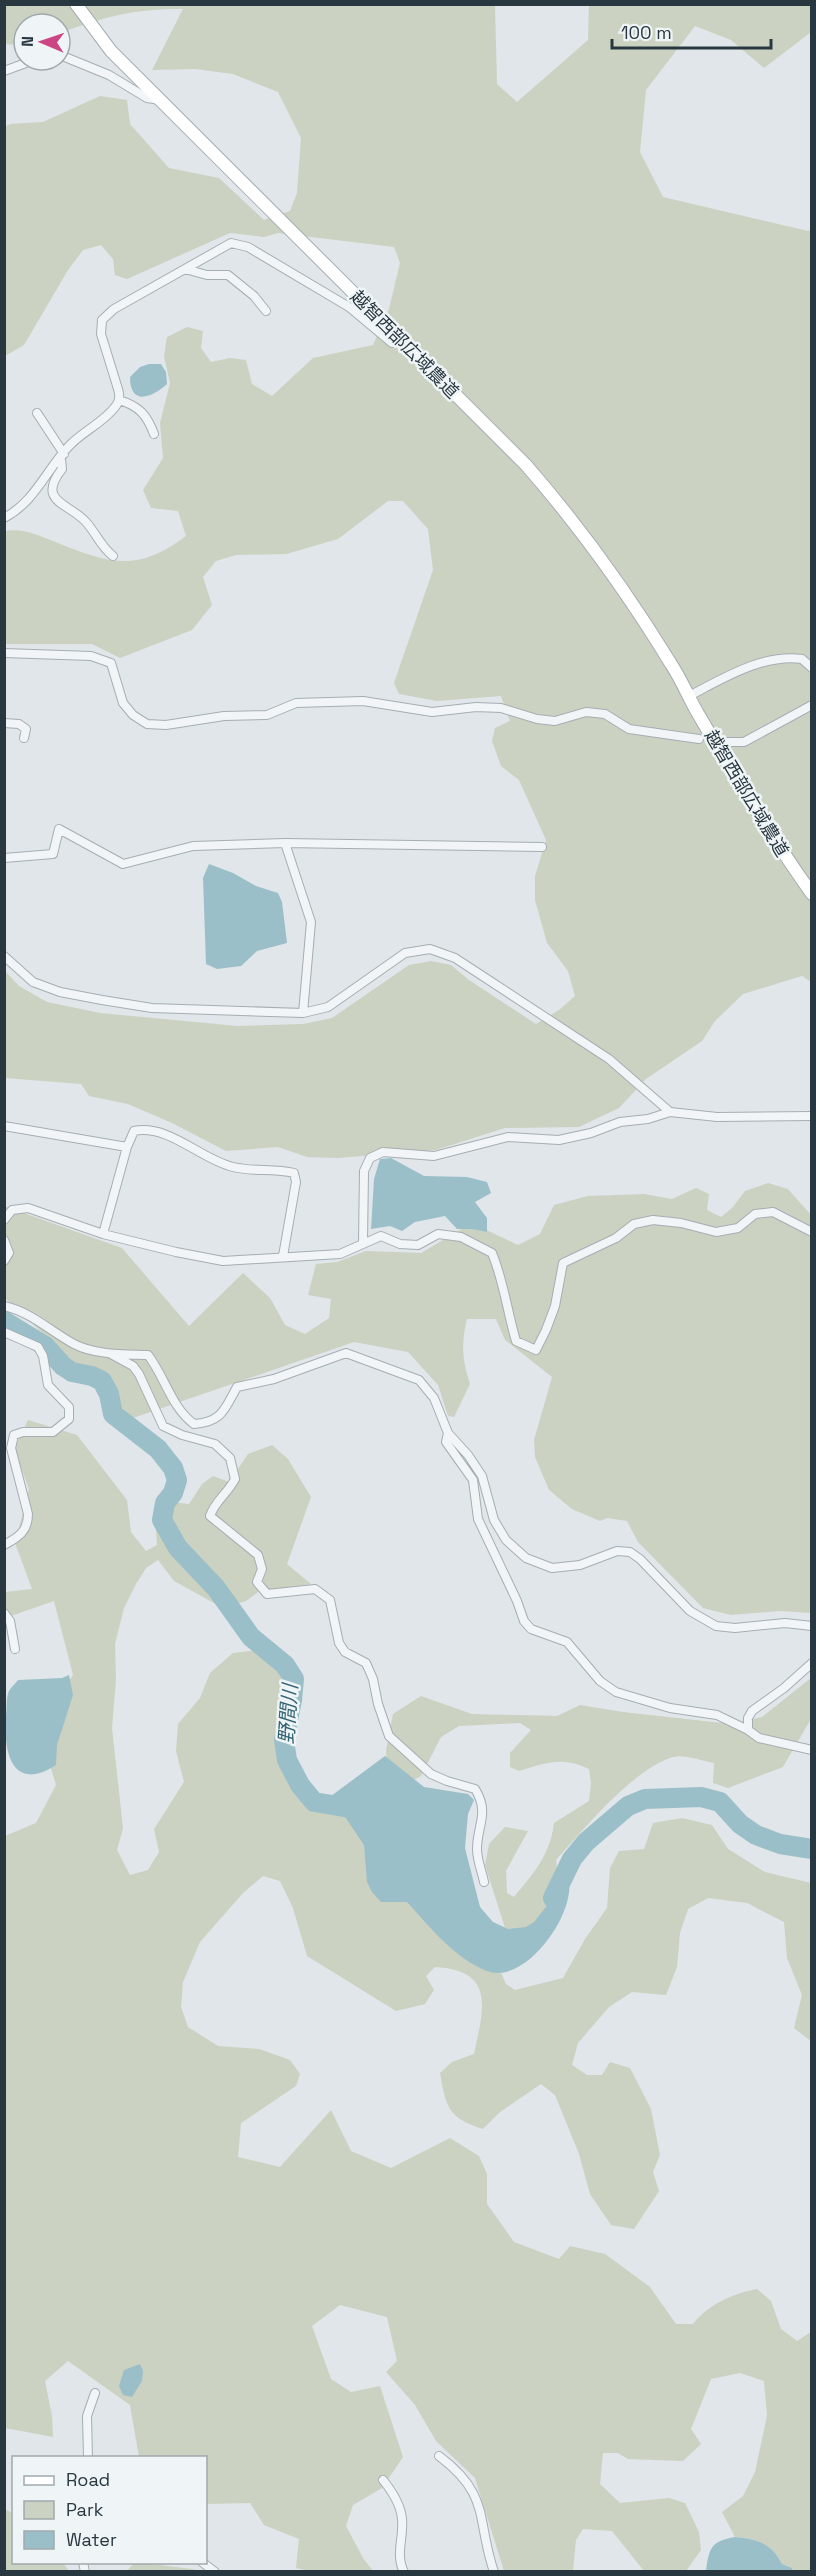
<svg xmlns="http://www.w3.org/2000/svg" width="816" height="2576" viewBox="0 0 816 2576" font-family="'Space Grotesk','Noto Sans JP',sans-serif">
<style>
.green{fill:#cbd2c1}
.water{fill:#9bbfc8}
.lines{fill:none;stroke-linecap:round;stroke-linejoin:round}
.river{stroke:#9bbfc8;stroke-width:20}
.street-casing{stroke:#a5aeb3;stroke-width:10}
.secondary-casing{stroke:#a5aeb3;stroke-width:14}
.street{stroke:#f2f5f7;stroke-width:8}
.secondary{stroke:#fff;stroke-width:12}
.labels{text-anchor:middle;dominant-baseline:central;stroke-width:5;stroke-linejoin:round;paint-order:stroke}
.street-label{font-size:18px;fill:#293840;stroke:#eff4f6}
.water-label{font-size:20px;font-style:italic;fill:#336473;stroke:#eff4f6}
</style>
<rect width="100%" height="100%" fill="#e0e6e9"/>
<path class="green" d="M5 5H495L497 84 517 102 588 40 589 5H811V32L764 68 731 40 695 26 646 90 640 152 663 197 808 231 811 230V982L802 976 743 994 715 1021 702 1041 646 1079 619 1108 579 1127 505 1128 436 1150 338 1158 307 1157 278 1147 226 1151 172 1123 128 1104 89 1096 81 1084 5 1078V971L19 986 47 1002 100 1013 238 1026 303 1024 332 1018 409 965 431 961 451 965 469 980 536 1024 559 1010 575 996 568 971 547 943 535 900V876L546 840 519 780 501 766 492 741 495 728 510 721 501 696 437 701 399 694 394 683 433 570 428 529 403 501H388L338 539 286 554 236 555 216 561 203 577 212 605 192 630 120 658 92 644H5V531C23 528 37 535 53 541 107 563 136 574 186 536L178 511 151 508 143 490 163 458 160 423 170 383 164 356 167 337 187 327 203 331 201 348 211 362 230 358 246 360 252 384 272 396 313 358 373 345 389 309 400 263 394 247 278 233 264 237 230 233 127 279 115 275 113 259 101 245 83 250 68 270 24 345 5 356 4 127 10 124 43 122 100 96 127 100 130 124 169 168 219 178 264 220 290 211 297 193 301 138 278 92 233 74 195 69 152 70 183 9C133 9 107 16 60 33V24H24V43L15 45 5 44Z
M768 1183 788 1189 811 1215V1613L781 1611 731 1615 703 1608 638 1542 627 1521 607 1518 600 1521 572 1509 549 1490 535 1457 534 1440 552 1377 505 1340 496 1319H467C461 1343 462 1360 470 1384L454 1417 448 1416 438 1385 408 1352 354 1342 133 1418 5 1298 4 1206 122 1248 189 1326 243 1273 270 1298 285 1325 305 1334 329 1318 331 1299 308 1295 316 1264 337 1262 366 1251 421 1253 472 1223 518 1245 540 1234 554 1205 588 1196 644 1194 672 1199 696 1188 709 1194 707 1210 721 1217 732 1208 745 1191Z
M28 1420 77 1435 127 1500 131 1532 146 1551 157 1545 155 1517 171 1502 189 1504 202 1484 213 1476 229 1482 248 1454 272 1445 288 1459 311 1497 287 1564 311 1584 258 1592 246 1601 223 1608 174 1581 158 1560 146 1568 136 1584 124 1608 115 1644 116 1679 112 1728 123 1828 117 1850 130 1875 148 1870 159 1852 154 1829 184 1782 176 1751 178 1724 200 1698 210 1673 233 1653 259 1650C268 1658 281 1666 284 1679 291 1699 284 1726 281 1747L318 1795 345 1800 498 1966 506 1984 515 1990 563 1978 585 1939 607 1908 610 1868 619 1851 644 1849 653 1823 682 1818 712 1825 728 1849 765 1872 811 1883 812 2042 794 2028 802 1995 787 1958 784 1922 747 1903 708 1898 688 1909 680 1933 677 1967 666 1995 632 1992 609 2007 578 2043 572 2065 587 2075H602L610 2062 630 2068 651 2109 660 2155 653 2172 659 2191 634 2229 611 2225 590 2194 579 2154 555 2095 541 2084 500 2112 483 2129C448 2118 446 2107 440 2073L452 2062 474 2054C483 2011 497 1970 435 1967L426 1976 434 1990 425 2004 396 2011 307 1956 293 1908 280 1881 263 1876 243 1893 200 1942 183 1982 181 2007 188 2027 218 2046 259 2049 290 2060 300 2074 296 2086 241 2123 238 2157 280 2167 331 2110 351 2151 391 2168 450 2138 479 2156 487 2174V2204L514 2242 559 2259 570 2246 605 2254 650 2287 676 2324H693C709 2304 732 2294 757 2289L771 2301 781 2329 797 2341 811 2332V2571H792V2568L782 2564C772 2543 757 2539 735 2537L722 2512 743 2496 755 2472 767 2416 764 2381 740 2373 711 2379 691 2429 701 2444 683 2461 628 2459 618 2453H603L600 2484 620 2503 669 2498 685 2503 699 2532 701 2550 686 2571H644L612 2531 583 2529 576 2540 573 2571H504L475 2478 436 2441 415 2405 386 2372 397 2361 387 2317 340 2305 312 2326 331 2379 351 2392 380 2386 403 2457 382 2488 353 2505 346 2526 363 2558 373 2571 314 2572 296 2568 299 2539 264 2525 250 2503 206 2504V2458L139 2457 130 2405 68 2361 45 2381 52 2416 53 2437 5 2428V1836L36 1823 56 1785 45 1748 60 1695 73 1675 54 1601 5 1618V1592L32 1589 15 1543 29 1489 14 1449Z
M811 1678V1719L783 1767 728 1788 713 1783 714 1763C703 1761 684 1754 673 1757 633 1769 584 1829 556 1860L560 1895 544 1924 507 1934 485 1865 489 1844 505 1827 528 1831 506 1871 507 1893 514 1897C534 1873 550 1855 554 1823L589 1801 591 1783 589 1769C563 1756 545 1763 519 1771L510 1767V1753L531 1730 520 1723 459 1726 441 1737 421 1776 406 1784 387 1767 386 1750 393 1714 421 1696 472 1714 557 1716 580 1705 623 1712 731 1724 762 1717Z
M4 2509 13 2513 14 2562 63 2563 69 2571H5Z
M135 2562 192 2569 199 2571H127Z"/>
<path class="water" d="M149 364H161L166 372 167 384C153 397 130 407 130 377L140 367Z
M209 864 233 873 256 886 278 893 282 902 287 943 257 951 241 966 217 969 206 964 203 878Z
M391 1158 424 1176 467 1177 487 1182 491 1193 475 1202 487 1218V1232L472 1229H457L445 1216 415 1222 402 1231 390 1226 371 1229 374 1179 380 1159Z
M69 1675 73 1695 57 1745 56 1765C11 1794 3 1750 6 1715 7 1708 6 1697 9 1691 11 1687 16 1683 18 1680L62 1678Z
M385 1756 424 1787 468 1794 474 1800 468 1814 465 1848 480 1907 493 1922 508 1929 526 1927 534 1922 546 1907 561 1873 568 1876C579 1910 526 1986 487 1971 455 1959 429 1926 407 1902H381L372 1892 367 1882 364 1845 331 1796Z
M140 2364 143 2371 142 2381 132 2397 123 2395 119 2386 124 2370Z
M735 2537C757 2539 772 2543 782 2564L792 2568V2571H706C709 2548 711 2541 735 2537Z"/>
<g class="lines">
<path class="river" d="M4 1321 45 1346 63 1366 72 1372 92 1376 102 1381 109 1394 113 1414 158 1449 173 1468 177 1480 173 1493 165 1503 162 1520 178 1548 216 1588 251 1637 285 1665 294 1679 292 1700 284 1740 287 1760 300 1785 314 1802 362 1810
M553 1898 572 1859 586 1842 628 1806 645 1799 701 1797 720 1802 740 1824 756 1835 780 1844 812 1849"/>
<defs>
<path id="street" d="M60 55 109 75 147 98 160 100
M4 71 34 60
M185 269 207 275H228L254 296 266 311
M119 400C139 406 147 415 154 434
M37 413 64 454
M61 459 62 469C36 502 69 503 86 522 96 533 101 547 113 556
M4 518C35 502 46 470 69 446 83 431 103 423 115 407 120 401 120 396 118 389L101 334 102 320 114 309 231 243 248 247 349 307 392 343 401 340
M4 653 91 656 111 663 123 703 133 715 147 724 166 725 224 716 267 715 296 703 363 701 432 712 476 707 501 708 537 719 555 721 586 712 605 714 629 729 699 739
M689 696C722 679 764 653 802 659L812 668
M4 723 19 724 26 729 24 738
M728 742H744L812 705
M285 843 311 922 303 1013
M4 858 53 854 59 829 123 864 193 846 285 843 542 847
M4 956 33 982 60 992 102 1000 152 1008 303 1013 328 1007 405 953 430 949 455 958 609 1059 670 1112
M4 1126 127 1147 103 1234
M127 1147 134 1131C169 1124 200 1159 233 1167 253 1172 274 1168 294 1173L296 1182 283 1256
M4 1220 12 1210 28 1208 103 1234 176 1252 223 1261 340 1254 381 1236 400 1244 418 1245 438 1234 461 1237 492 1253C504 1282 507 1311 516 1341L536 1350 546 1330 555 1306 563 1263 616 1238 634 1224 653 1220 681 1223 716 1232 738 1228 755 1214 773 1212 812 1232
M4 1240 9 1253 4 1261
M363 1242 364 1171 370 1158 383 1152 434 1156 508 1137 559 1140 591 1133 620 1122 648 1119 670 1112 717 1117 812 1116
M4 1306C31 1312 50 1331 74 1344 95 1355 124 1354 148 1355 165 1377 171 1407 194 1424 222 1422 224 1410 237 1387L274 1379 346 1353 419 1380 434 1398 448 1433 468 1455 482 1476 494 1520 506 1540 526 1558 552 1568 580 1565 617 1551 630 1552 640 1559 690 1611 716 1626 735 1628 785 1623 812 1626
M4 1332 38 1347 43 1356 48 1385 69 1407V1419L53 1432H23L14 1435 11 1448 28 1514C28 1531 19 1537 4 1545
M111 1354 133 1366 139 1374 163 1426 182 1435 215 1444 230 1458 235 1479C228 1493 215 1501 210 1516L258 1555 262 1569 257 1582 267 1594 315 1589 330 1600 339 1643 345 1652 366 1663 373 1679 378 1704 389 1736 431 1774 447 1781 475 1789C490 1813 477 1825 477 1849 477 1860 482 1872 484 1882
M448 1433 446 1442 473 1480 478 1519 517 1601 524 1621 531 1629 567 1642 600 1681 616 1692 670 1708 717 1715 748 1730
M4 1613 10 1621 15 1649
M812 1663 784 1688 752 1711 748 1718V1730L759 1738 812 1750
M439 2456C491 2495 476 2519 494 2572
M88 2458 87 2416 95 2393
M383 2480C391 2490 401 2505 402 2519 404 2537 395 2555 404 2572
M83 2562 85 2572
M202 2562 215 2572"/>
<path id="secondary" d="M76 4 111 51 526 465C581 528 627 592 671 664 681 679 688 696 697 712 733 774 770 835 812 894"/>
</defs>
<use href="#street" class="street-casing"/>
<use href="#secondary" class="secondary-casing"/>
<use href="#street" class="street"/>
<use href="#secondary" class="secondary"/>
</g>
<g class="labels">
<g class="street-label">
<text transform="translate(405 344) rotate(45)">越智西部広域農道</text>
<text transform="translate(747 793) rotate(59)">越智西部広域農道</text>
</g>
<g class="water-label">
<text transform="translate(288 1714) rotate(-86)">野間川</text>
</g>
</g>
<rect width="816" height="2576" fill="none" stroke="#293840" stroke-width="12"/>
<rect x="12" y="2456" width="195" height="108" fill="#eff4f6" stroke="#a0a9ad" stroke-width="1.5"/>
<rect x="24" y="2476" width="30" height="9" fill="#ffffff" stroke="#a0a9ad" stroke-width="1.5"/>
<text x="66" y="2486" font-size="18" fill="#293840">Road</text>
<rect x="24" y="2501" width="30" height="18" fill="#cbd2c1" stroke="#a0a9ad" stroke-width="1.5"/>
<text x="66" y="2516" font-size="18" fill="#293840">Park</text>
<rect x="24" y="2531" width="30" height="18" fill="#9bbfc8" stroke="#a0a9ad" stroke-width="1.5"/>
<text x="66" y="2546" font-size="18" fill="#293840">Water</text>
<g transform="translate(42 42) rotate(272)"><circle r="28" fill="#eff4f6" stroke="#a0a9ad" stroke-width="1.5"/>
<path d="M0-4.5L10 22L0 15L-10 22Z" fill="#cc4684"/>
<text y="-9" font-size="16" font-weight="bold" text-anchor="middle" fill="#293840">N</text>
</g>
<path d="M612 39v9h159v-9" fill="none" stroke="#293840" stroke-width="3"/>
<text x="621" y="39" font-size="18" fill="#293840" stroke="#eff4f6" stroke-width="4.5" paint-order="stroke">100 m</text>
</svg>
